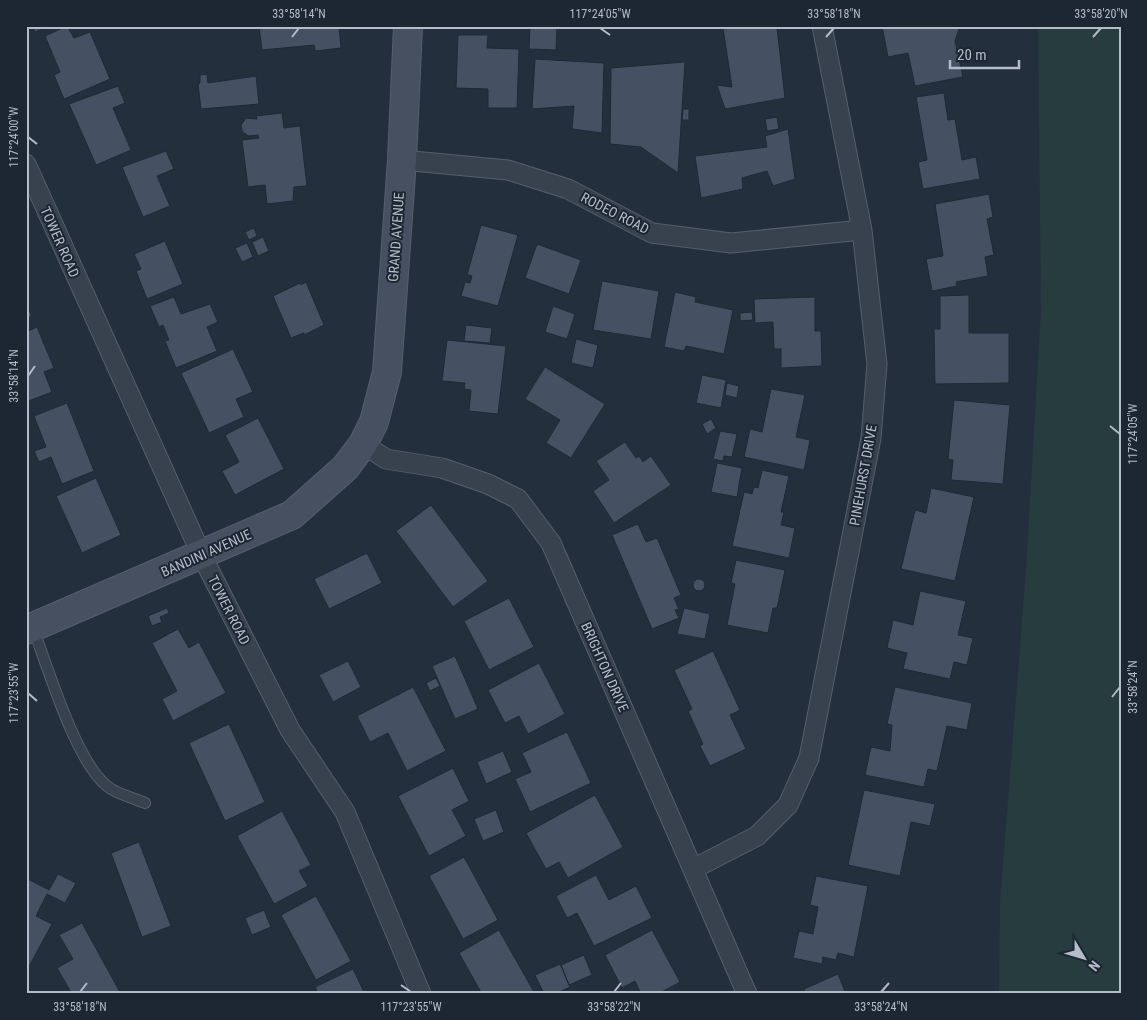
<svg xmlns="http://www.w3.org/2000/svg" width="1147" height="1020" viewBox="0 0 1147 1020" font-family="'Roboto Condensed',sans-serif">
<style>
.green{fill:#263c3f}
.building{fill:#455162;stroke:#1f2835}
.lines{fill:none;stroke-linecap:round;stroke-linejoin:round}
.lane-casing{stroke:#565f6c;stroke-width:12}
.street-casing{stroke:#565f6c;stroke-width:21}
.secondary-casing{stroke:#565f6c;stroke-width:30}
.lane{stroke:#38414e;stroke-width:10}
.street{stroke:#38414e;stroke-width:19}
.secondary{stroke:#465061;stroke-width:28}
.ticks{fill:none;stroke:#b4bcc9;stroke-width:2}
.labels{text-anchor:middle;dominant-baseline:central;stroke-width:4;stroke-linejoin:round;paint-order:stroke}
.street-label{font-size:14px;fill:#b4bcc9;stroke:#1d2633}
.neatline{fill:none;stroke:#b4bcc9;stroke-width:2}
.ticks-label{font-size:12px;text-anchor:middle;fill:#b4bcc9}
</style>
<rect width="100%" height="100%" fill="#242f3e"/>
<path class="green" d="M1038 26H1121V994H999L1000 903 1026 569 1041 310Z"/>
<path class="building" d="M32 26H49L35 32Z
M67 26 74 38 90 32 110 79 64 99 54 75 60 72 45 36Z
M259 26H339L341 48 315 51 314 45 262 50Z
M530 26H557L556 50 529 49Z
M882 26H960L955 41 963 77 915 86 908 53 888 57Z
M723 28H777L785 98 725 109 717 85 732 87Z
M458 35H488L487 48 519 49 517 108H488V89L456 88Z
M535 59 604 63 602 133 572 129 574 106 532 109Z
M685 62 678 173 641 147 610 144 611 68Z
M207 74 208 83 256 76 259 104 201 109 198 84 200 83V75Z
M118 86 125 103 113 108 131 150 96 165 69 104Z
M944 93 948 120 955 119 962 160 976 157 980 179 923 189 918 162 927 160 916 97Z
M683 109H689V120H682Z
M282 113 284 128 300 126 307 186 294 187 293 201 267 204 265 185 248 187 242 140 259 138 258 135 248 136 242 131 241 125 246 118 257 119 256 116Z
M777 117 779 129 767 131 765 119Z
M788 129 795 179 773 186 767 171 742 178 743 189 701 198 695 156 767 147 765 136Z
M166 151 174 169 157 176 170 206 143 217 122 167Z
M989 194 993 217 987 219 994 255 985 257 988 276 956 282 957 286 932 291 926 259 943 256 935 204Z
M481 225 518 235 498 306 461 296 465 282 470 283 472 276 467 275Z
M254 228 257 236 249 240 245 232Z
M263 237 269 251 258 256 252 242Z
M165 241 183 284 147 299 136 271 141 269 134 254Z
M247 243 253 257 242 262 235 248Z
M537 244 581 260 569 294 525 278Z
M602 281 659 291 651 339 593 330Z
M306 282 324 325 304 335V333L291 338 273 296 300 283 301 285Z
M675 292 696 297 695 302 733 310 724 354 686 346 684 351 664 347Z
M969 295V333H1009V383L935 384 934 329H940V296Z
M174 297 181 314 210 304 218 322 207 327 217 351 176 368 165 341 169 340 163 325 159 327 150 306Z
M815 297V331H821L822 366 781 368V349H774L773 322 755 323 754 299Z
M26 304 32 316 26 319Z
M553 306 575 314 567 339 545 332Z
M752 312 753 320 740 321V313Z
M466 325 492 328 490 343 464 341Z
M37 327 54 368 44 372 52 392 26 402V332Z
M576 339 598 345 593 368 571 363Z
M447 340 506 346 498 414 469 411 471 390 464 389 465 383 442 381Z
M233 349 253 392 236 399 244 417 209 433 181 373Z
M545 367 605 404 571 458 546 443 560 420 525 399Z
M702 375 726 380 721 408 696 403Z
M727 383 739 386 737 398 725 395Z
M771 389 805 395 796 437 810 440 804 470 744 457 750 429 762 432Z
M954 400 1010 405 1003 484 951 480 953 460 948 459Z
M67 403 94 471 62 484 51 457 39 462 34 451 46 447 34 416Z
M258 418 284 469 235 495 222 471 239 462 225 435Z
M711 419 716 428 707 434 702 424Z
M720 431 737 434 732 457 724 456 723 461 713 459Z
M625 442 636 458 639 456 643 462 651 456 671 485 614 523 593 491 609 480 596 461Z
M717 463 742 468 737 497 711 492Z
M762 470 789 476 781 512H784L781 525 795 528 789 558 732 546 744 492 752 494 754 487 758 488Z
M96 478 121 535 82 553 56 496Z
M931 488 974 497 955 581 901 569 915 510 926 513Z
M431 505 488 581 453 607 396 531Z
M638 524 646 542 657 538 681 595 674 598 679 609 675 610 679 618 652 629 612 535Z
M367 553 382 583 329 609 314 579Z
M736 560 785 570 777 608H773L768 633 727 625 735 584 731 583Z
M693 585a6 6 0 1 1 12 0a6 6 0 1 1-12 0Z
M920 591 966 601 958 635 973 638 967 665 954 662 950 679 903 669 907 653 887 648 893 620 913 625Z
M509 598 534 647 489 670 464 621Z
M167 608 169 613 160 617 162 622 152 626 148 616Z
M684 608 710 614 705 639 677 634Z
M178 629 189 648 199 642 226 693 173 721 162 699 177 691 152 643Z
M713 651 740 710 730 715 746 749 710 766 700 746 703 744 688 711 692 709 674 670Z
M455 656 478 709 455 719 432 666Z
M348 661 361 687 333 702 319 675Z
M539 663 565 714 528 734 519 716 505 723 488 690Z
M436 678 440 686 430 691 426 683Z
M413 687 446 751 407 771 388 733 370 742 357 716Z
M895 687 972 703 967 730 947 726 937 771 928 769 924 787 865 775 871 747 890 751 892 725 887 724Z
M229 724 265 802 225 821 189 743Z
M567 732 591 783 530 812 515 779 531 772 522 753Z
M503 751 512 772 486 784 477 762Z
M453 768 469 801 452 810 466 836 429 856 398 796Z
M864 790 935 804 930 826 911 822 900 876 848 865Z
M595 795 623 847 568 878 559 862 546 869 526 833Z
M496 810 504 832 483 841 474 819Z
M282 811 311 865 299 871 308 886 274 904 237 836Z
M139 842 171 926 142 937 111 853Z
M464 857 498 920 463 939 429 876Z
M58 874 76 883 65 903 47 894 36 916 52 924 26 972V878L49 890Z
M596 875 609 900 636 886 652 918 594 946 577 913 567 918 556 896Z
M816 876 868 886 854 957 838 953 836 960 823 957 822 964 793 958 799 931 813 934 818 907 810 905Z
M316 896 351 961 316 980 281 915Z
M264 910 271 927 252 935 245 918Z
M82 923 121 994H72L57 968 73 959 59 935Z
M499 930 534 992 532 994H482L459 953Z
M652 930 680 982 658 994H641L635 981 622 988 605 955Z
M584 955 592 975 569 985 561 965Z
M560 964 570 987 555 994H544L535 975Z
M353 969 365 994H318L315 987Z
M838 974 846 994H806L804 989Z"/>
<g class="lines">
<defs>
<path id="lane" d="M33 628C48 668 76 762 107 786 116 794 134 798 145 803"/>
<path id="street" d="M402 160 508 170 568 189 652 233 731 243 862 230
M26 164 202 556 290 730 345 812 421 994
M363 444 386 459 442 468 488 484 518 499 551 543 747 994
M693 869 757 836 788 805 809 758 871 438 877 364 862 230 822 26"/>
<path id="secondary" d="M26 630 292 515 345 468 363 444 374 422 387 372 402 160 408 26"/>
</defs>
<use href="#lane" class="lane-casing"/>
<use href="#street" class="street-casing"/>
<use href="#secondary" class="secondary-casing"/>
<use href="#lane" class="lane"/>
<use href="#street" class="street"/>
<use href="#secondary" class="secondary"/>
</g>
<path class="ticks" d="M600 28 610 35M292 37 299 28M826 37 834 28M1093 37 1101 28M28 137 37 144M28 376 35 366M1110 426 1120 434M28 693 37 701M1112 697 1120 687M401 985 411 992M80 992 87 983M614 992 621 983M881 992 889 983"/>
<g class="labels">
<g class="street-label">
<text transform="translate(615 213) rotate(27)">RODEO ROAD</text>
<text transform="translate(396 237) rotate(-86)">GRAND AVENUE</text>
<text transform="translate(60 242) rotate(66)">TOWER ROAD</text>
<text transform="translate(863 475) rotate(-80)">PINEHURST DRIVE</text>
<text transform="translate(206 553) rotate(-24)">BANDINI AVENUE</text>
<text transform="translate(229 610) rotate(63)">TOWER ROAD</text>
<text transform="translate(605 667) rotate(66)">BRIGHTON DRIVE</text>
</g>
</g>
<rect width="1147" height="1020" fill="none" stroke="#1d2633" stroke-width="55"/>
<g transform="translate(1084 958) rotate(128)" stroke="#1d2633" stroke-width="4" paint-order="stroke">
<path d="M0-4L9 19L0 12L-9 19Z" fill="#b4bcc9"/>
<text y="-8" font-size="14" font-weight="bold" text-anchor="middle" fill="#b4bcc9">N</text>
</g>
<path d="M950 60v8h69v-8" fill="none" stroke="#b4bcc9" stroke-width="2.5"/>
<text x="957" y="60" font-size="15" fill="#b4bcc9" stroke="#1d2633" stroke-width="4" paint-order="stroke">20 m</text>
<rect x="28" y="28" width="1092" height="964" class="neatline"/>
<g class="ticks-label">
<text x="299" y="18">33°58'14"N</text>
<text x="600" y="18">117°24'05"W</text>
<text x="834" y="18">33°58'18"N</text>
<text x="1101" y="18">33°58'20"N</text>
<text transform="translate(14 137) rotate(-90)" y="4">117°24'00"W</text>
<text transform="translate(14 376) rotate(-90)" y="4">33°58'14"N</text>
<text transform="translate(1133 434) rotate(-90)" y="4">117°24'05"W</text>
<text transform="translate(1133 687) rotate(-90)" y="4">33°58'24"N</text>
<text transform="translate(14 693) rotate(-90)" y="4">117°23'55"W</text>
<text x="80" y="1011">33°58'18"N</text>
<text x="411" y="1011">117°23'55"W</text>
<text x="614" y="1011">33°58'22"N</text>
<text x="881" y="1011">33°58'24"N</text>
</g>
</svg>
